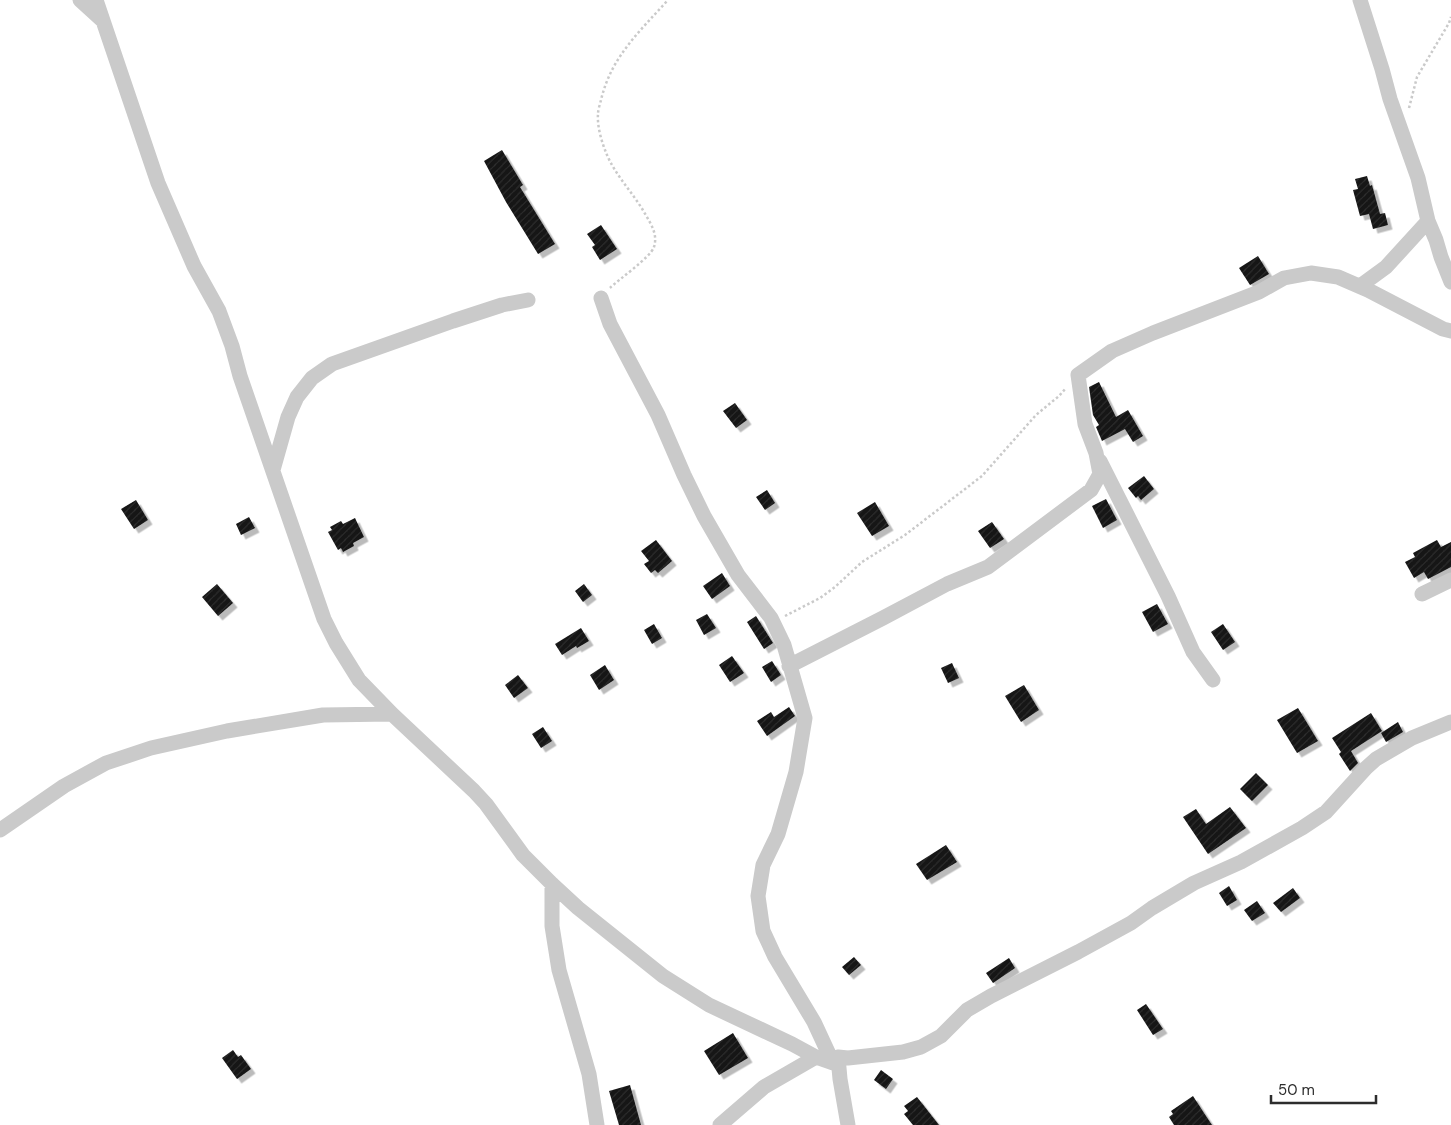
<svg xmlns="http://www.w3.org/2000/svg" width="1451" height="1125" viewBox="0 0 1451 1125" font-family="'DM Sans',sans-serif">
<style>
.building{fill:url(#building-hatch);filter:url(#shadow)}
.lines{fill:none;stroke-linecap:round;stroke-linejoin:round}
.path{stroke:#cacaca;stroke-width:2.5;stroke-dasharray:2.5 2.5;stroke-linecap:butt}
.minor{stroke:#cacaca;stroke-width:15}
</style>
<defs>
<pattern id="building-hatch" width="6" height="6" patternUnits="userSpaceOnUse" patternTransform="scale(1.25)"><rect width="6" height="6" fill="#141414"/><path d="M-1 1l2-2M0 6l6-6M5 7l2-2" fill="none" stroke="#2e2e2e"/></pattern>
<filter id="shadow"><feDropShadow dx="4.5" dy="4.5" stdDeviation="0" flood-color="#0004"/></filter>
</defs>
<rect width="100%" height="100%" fill="#fff"/>
<path class="building" d="M502 150 523 185 520 187 555 244 538 254 506 202 484 161Z
M1367 176 1370 186 1372 185 1380 214 1385 213 1388 225 1373 229 1369 214 1360 216 1353 190 1358 189 1355 179Z
M601 225 617 249 600 260 592 247 595 245 587 234Z
M1258 256 1269 274 1250 285 1239 268Z
M1099 382 1116 417 1128 410 1143 436 1133 442 1125 429 1102 441 1096 427 1099 425 1093 415 1089 387Z
M735 403 747 420 736 428 723 411Z
M1144 476 1154 489 1141 500 1138 496 1136 498 1128 488Z
M767 490 775 503 765 510 756 497Z
M1106 499 1117 520 1103 528 1092 506Z
M136 500 148 520 134 529 121 509Z
M875 502 889 526 872 536 857 513Z
M249 517 255 528 241 535 236 524Z
M355 518 364 537 353 543 354 546 343 552 341 548 338 550 328 532 332 530 330 527 341 521 343 524Z
M992 522 1004 539 990 548 978 531Z
M656 540 672 561 658 573 655 570 651 573 644 564 649 561 641 551Z
M1437 540 1441 547 1451 542V567L1428 579 1424 572 1414 578 1405 562 1415 557 1413 553Z
M722 573 730 586 712 599 703 586Z
M217 584 233 603 218 616 202 597Z
M584 584 592 595 583 602 575 591Z
M1157 604 1168 624 1153 632 1142 612Z
M707 614 716 628 704 635 696 620Z
M756 616 773 643 764 649 747 622Z
M654 624 662 638 652 644 644 630Z
M1223 624 1235 642 1223 650 1211 632Z
M581 628 589 641 577 648 576 646 562 655 555 644Z
M732 656 744 673 730 682 719 665Z
M772 661 781 675 771 682 762 667Z
M952 663 959 678 948 683 941 668Z
M605 665 614 680 599 690 590 675Z
M518 675 528 688 514 698 505 685Z
M1024 685 1039 710 1021 722 1005 696Z
M789 707 795 716 767 736 757 721 771 712 774 717Z
M1298 708 1318 741 1297 753 1277 720Z
M1371 713 1382 731 1351 751 1358 763 1350 771 1339 754 1341 752 1332 738Z
M1398 722 1403 732 1386 742 1381 733Z
M543 727 552 741 541 748 532 734Z
M1256 773 1268 785 1252 801 1240 789Z
M1230 807 1246 828 1208 854 1183 817 1196 809 1206 824Z
M946 845 957 862 927 880 916 864Z
M1229 886 1237 900 1227 906 1219 893Z
M1293 888 1300 898 1281 912 1273 903Z
M1257 901 1265 913 1252 921 1244 910Z
M854 957 861 965 849 975 842 967Z
M1009 958 1015 968 993 983 986 973Z
M1146 1004 1163 1029 1153 1035 1137 1010Z
M733 1033 748 1058 719 1075 704 1051Z
M233 1050 238 1057 241 1055 251 1069 237 1079 222 1058Z
M881 1070 893 1079 886 1089 874 1080Z
M630 1085 641 1125H619L609 1091Z
M1193 1096 1204 1113 1212 1125H1174L1169 1117 1173 1114 1171 1111Z
M917 1097 939 1125H913L904 1114 908 1111 904 1106Z"/>
<g class="lines">
<path class="path" d="M1409 108 1417 77 1449 23 1451 17
M610 288C619 279 650 258 654 247 658 234 651 224 644 212 633 193 616 176 607 155 602 143 597 127 598 114 598 110 600 104 601 100 611 57 640 31 668 0
M785 616 820 598 835 587 862 562 905 535 982 476 1036 415 1059 396 1066 388"/>
<path class="minor" d="M80 0 103 21
M96 0 158 183 194 266 219 311 232 346 240 376 324 619 336 643 359 680 392 714 474 791 486 804 523 855 552 884 578 908 663 976 709 1005 792 1044 816 1057
M1360 0 1382 69 1390 99 1418 178 1428 221 1436 240 1441 257 1451 282
M1360 286 1386 267 1428 221
M601 298 610 324 658 415 684 475 704 516 738 575 771 618 784 645 805 718 796 772 778 834 763 865 758 896 763 931 775 957 814 1022 833 1063
M1100 461 1168 596 1193 652 1213 680
M273 470 288 417 297 397 312 378 332 364 453 321 502 305 528 300
M1422 594 1451 580
M789 666 883 618 947 584 988 567 1091 490 1100 474 1096 453 1085 424 1078 375 1112 351 1153 333 1259 292 1284 278 1311 273 1338 277 1368 290 1443 329 1451 331
M0 830 64 786 106 763 151 748 227 731 323 715 392 714
M552 884V926L559 970 589 1074 597 1125
M838 1057 840 1079 848 1125
M720 1125 764 1087 816 1057 833 1063 838 1057 848 1058 903 1052 921 1047 941 1036 967 1010 991 996 1078 952 1131 923 1152 908 1194 883 1241 862 1302 828 1326 812 1366 768 1376 759 1412 738 1451 722"/>
</g>
<path d="M1271 1095v8h105v-8" fill="none" stroke="#2d2d2d" stroke-width="2.5"/>
<text x="1278" y="1095" font-size="15" fill="#2d2d2d" stroke="#ffffff" stroke-width="4" paint-order="stroke">50 m</text>
</svg>
